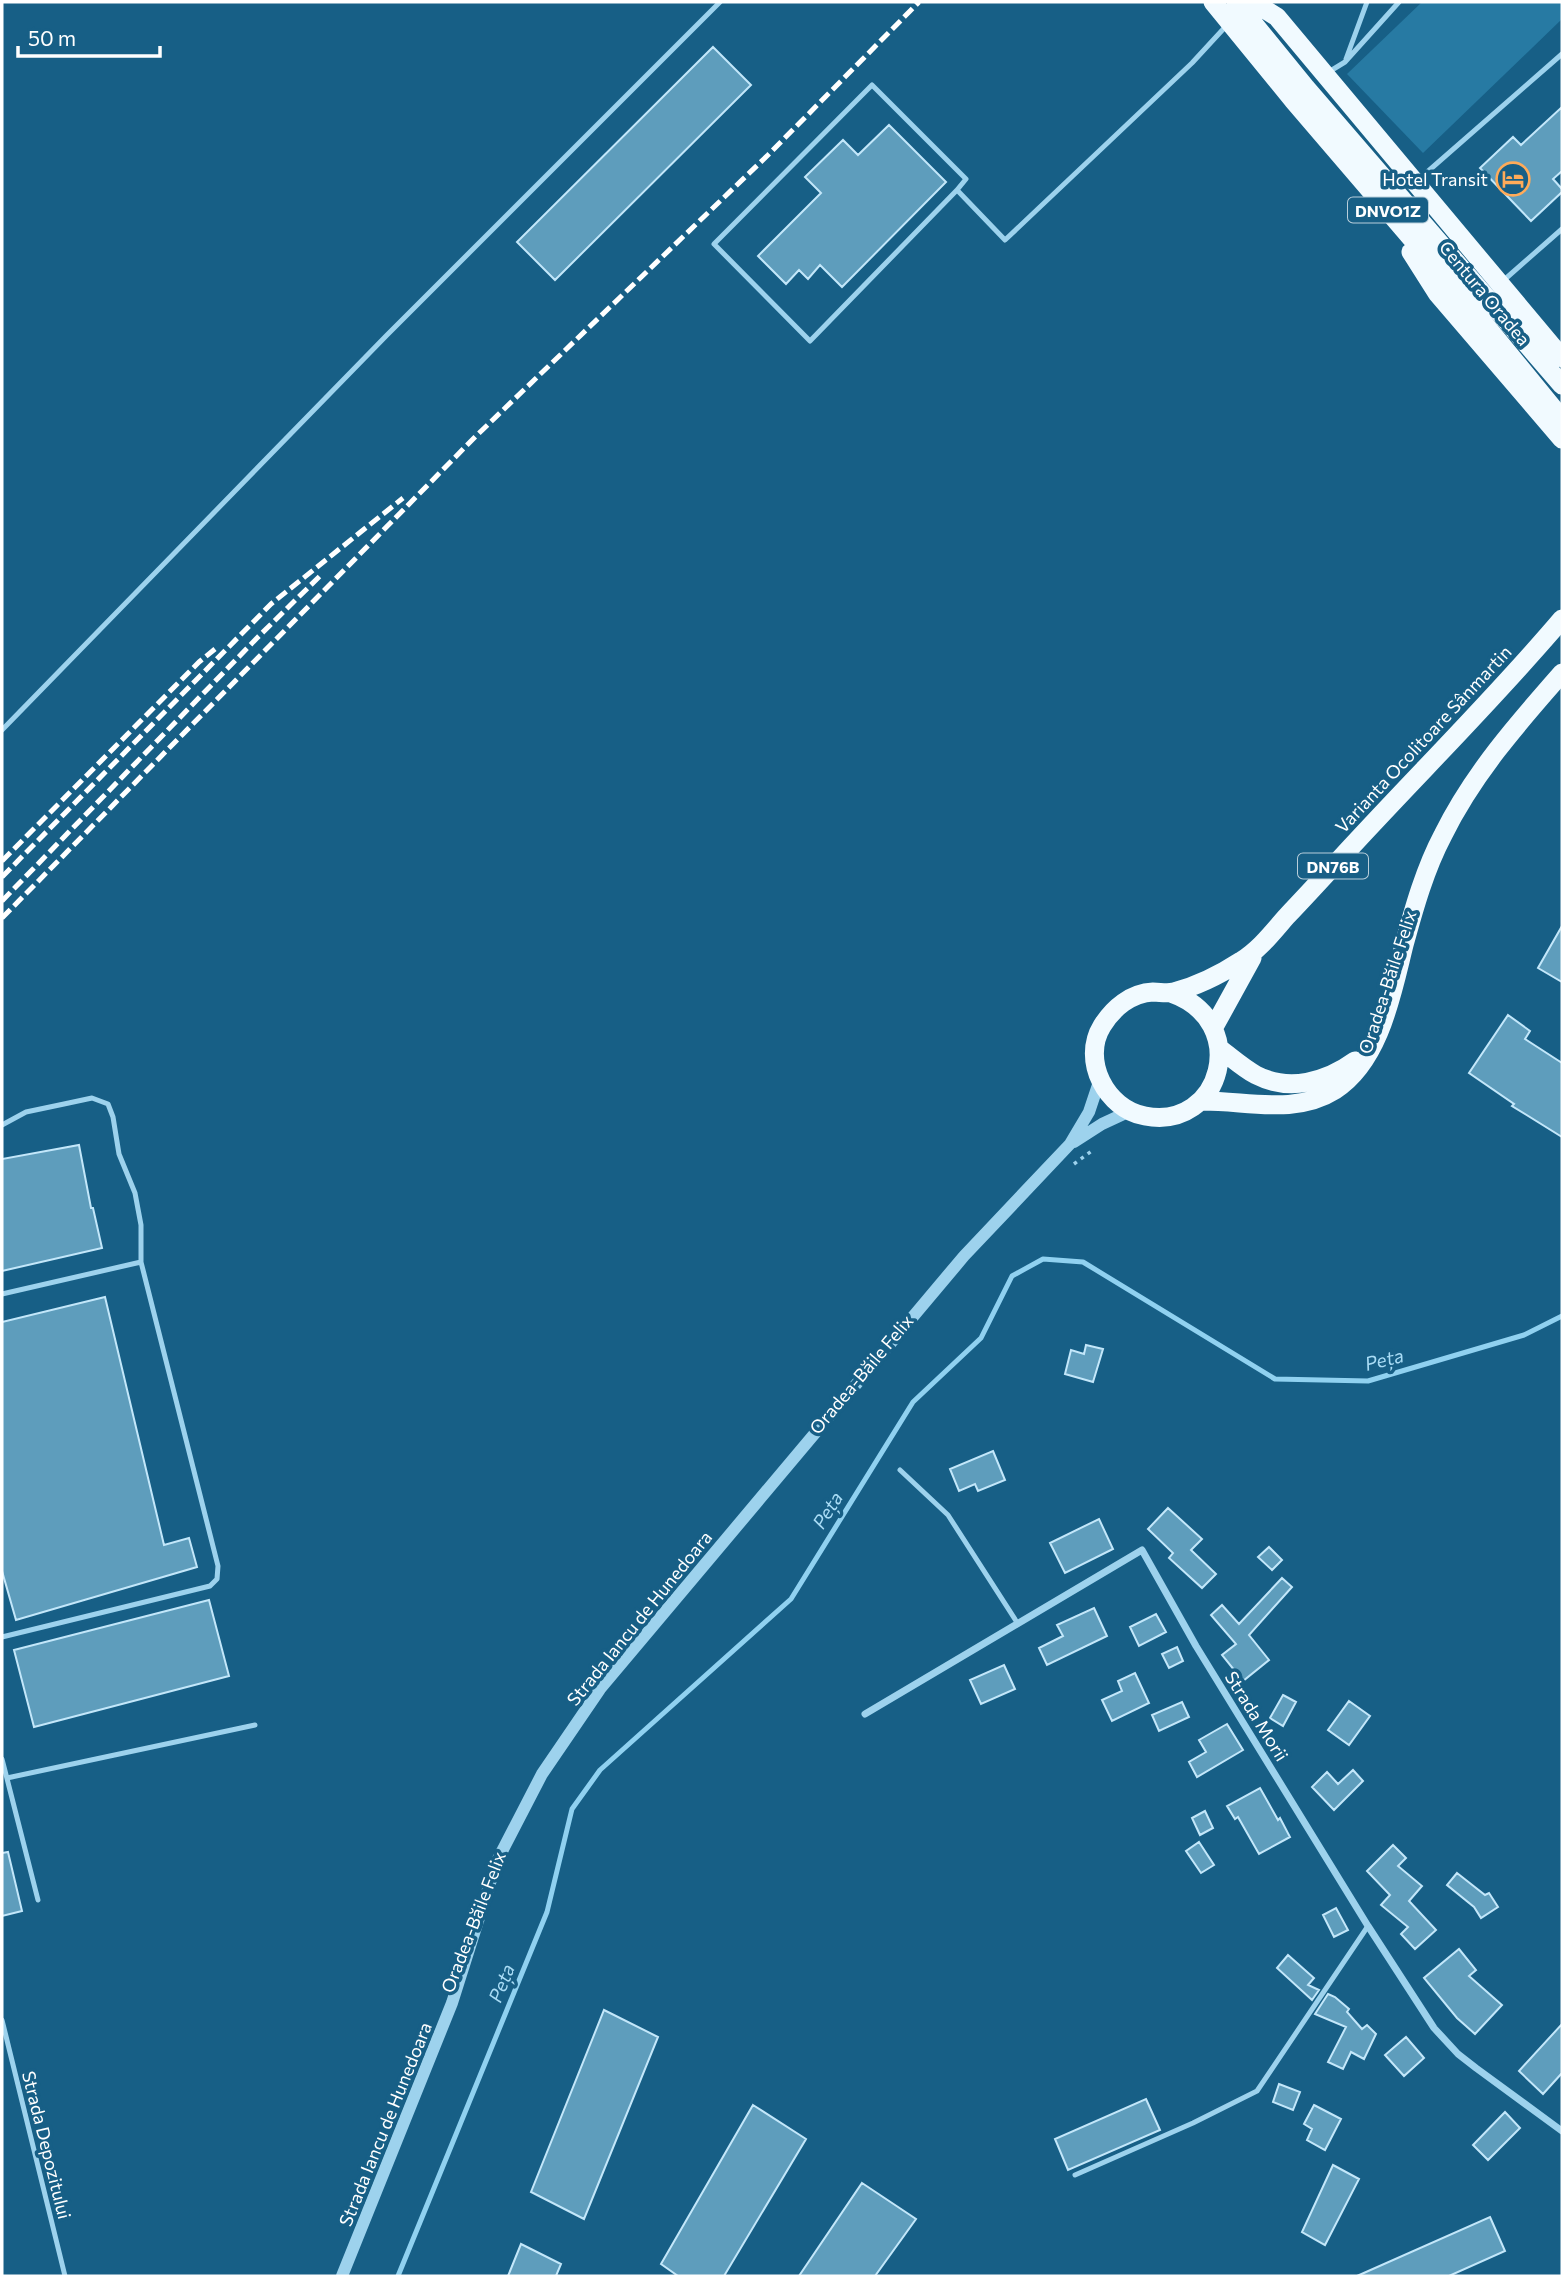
<svg xmlns="http://www.w3.org/2000/svg" width="1564" height="2278" viewBox="0 0 1564 2278" font-family="Commissioner,sans-serif">
<style>
.green{fill:#277aa3}
.lines{fill:none;stroke-linecap:round;stroke-linejoin:round}
.stream{stroke:#90d1f0;stroke-width:5}
.building{fill:#5e9dbc;stroke:#c3e7fa;stroke-width:2}
.path{stroke:#9dd2ed;stroke-width:3.5;stroke-dasharray:3.5 5;stroke-linecap:butt}
.service{stroke:#9dd2ed;stroke-width:5}
.minor{stroke:#9dd2ed;stroke-width:7}
.tertiary{stroke:#9dd2ed;stroke-width:12}
.trunk{stroke:#f1faff;stroke-width:19}
.rail{stroke:#fff;stroke-width:5;stroke-dasharray:12 5;stroke-linecap:butt}
.labels{text-anchor:middle;dominant-baseline:central;stroke-width:7;stroke-linejoin:round;paint-order:stroke}
.shield{fill:#175f86;stroke:#b9cfdb;stroke-width:2}
.shield-label{font-size:16px;font-weight:bold;fill:#fff}
.poi-label{font-size:18px;fill:#fff;stroke:#175f86;text-anchor:end}
.street-label{font-size:18px;fill:#fff;stroke:#175f86}
.water-label{font-size:19px;font-style:italic;fill:#a9dcf5;stroke:#175f86}
</style>
<rect width="100%" height="100%" fill="#175f86"/>
<path class="green" d="M1422 2H1562V19L1423 153 1347 74Z"/>
<g class="lines">
<path class="stream" d="M398 2276 547 1912 572 1809 600 1770 791 1599 913 1402 981 1338 1012 1276 1043 1259 1083 1262 1275 1379 1368 1381 1524 1335 1562 1316"/>
</g>
<path class="building" d="M713 47 751 85 555 280 517 242Z
M1562 107V171L1553 179 1562 189V192L1531 221 1480 168 1513 137 1521 145Z
M889 125 946 182 842 287 820 265 808 279 799 270 786 284 758 256 821 193 805 177 843 140 858 155Z
M1562 926V982L1538 968Z
M1508 1015 1530 1031 1525 1039 1562 1063V1137L1512 1106 1514 1104 1469 1073Z
M79 1145 91 1208H93L102 1248 2 1271V1159Z
M105 1297 164 1545 189 1538 197 1567 16 1620 2 1571V1322Z
M1086 1345 1103 1349 1093 1382 1065 1374 1071 1350 1084 1354Z
M993 1451 1005 1480 978 1491 975 1484 959 1491 950 1469Z
M1168 1508 1202 1539 1191 1550 1216 1574 1202 1588 1169 1558 1173 1553 1148 1529Z
M1099 1519 1113 1549 1065 1573 1050 1543Z
M1269 1547 1282 1560 1272 1570 1258 1557Z
M1282 1578 1292 1587 1249 1635 1269 1660 1243 1681 1222 1655 1236 1644 1211 1615 1222 1605 1239 1624Z
M209 1600 229 1676 34 1727 14 1650Z
M1094 1608 1107 1636 1047 1665 1039 1648 1063 1636 1057 1625Z
M1156 1614 1166 1632 1139 1646 1130 1627Z
M1177 1647 1183 1661 1169 1668 1162 1654Z
M1004 1665 1015 1689 981 1704 970 1680Z
M1135 1673 1149 1703 1112 1721 1102 1700 1122 1691 1118 1681Z
M1283 1695 1296 1702 1283 1726 1270 1718Z
M1349 1701 1370 1716 1349 1745 1328 1730Z
M1182 1702 1189 1717 1159 1731 1152 1715Z
M1227 1724 1243 1750 1197 1777 1189 1762 1206 1752 1199 1740Z
M1353 1770 1363 1781 1334 1810 1312 1787 1327 1772 1338 1784Z
M1260 1788 1278 1820 1280 1818 1290 1837 1259 1854 1238 1817 1235 1819 1227 1806Z
M1205 1811 1213 1828 1200 1835 1192 1818Z
M1199 1842 1214 1865 1201 1873 1186 1851Z
M1393 1845 1406 1858 1398 1866 1422 1886 1409 1901 1436 1930 1415 1949 1401 1934 1408 1927 1381 1905 1390 1895 1367 1871Z
M8 1852 22 1911 2 1916V1853Z
M1457 1873 1485 1895 1489 1893 1498 1907 1481 1918 1474 1907 1447 1885Z
M1336 1908 1348 1930 1334 1937 1323 1915Z
M1459 1949 1476 1970 1469 1976 1502 2005 1475 2034 1457 2018 1424 1978Z
M1288 1955 1314 1978 1308 1985 1319 1990 1312 2000 1277 1968Z
M1328 1994 1335 1997 1349 2009 1347 2012 1362 2029 1367 2025 1376 2034 1364 2059 1351 2052 1343 2069 1328 2062 1346 2027 1315 2014Z
M604 2010 658 2037 584 2219 531 2192Z
M1562 2024V2073L1543 2094 1519 2071Z
M1406 2037 1424 2058 1404 2076 1385 2055Z
M1279 2084 1300 2092 1293 2110 1273 2102Z
M1146 2099 1160 2130 1068 2170 1055 2139Z
M753 2105 806 2139 724 2276H678L661 2264Z
M1314 2105 1341 2119 1325 2150 1307 2140 1312 2129 1304 2124Z
M1505 2112 1520 2128 1488 2160 1473 2145Z
M1333 2165 1359 2179 1325 2245 1302 2232Z
M862 2183 916 2219 875 2276H799Z
M1490 2217 1505 2251 1449 2276H1357Z
M521 2244 561 2264 556 2276H508Z"/>
<g class="lines">
<path class="path" d="M1074 1164 1093 1150"/>
<path class="service" d="M1346 59 1367 2
M1327 73 1345 62 1399 2
M1418 180 1562 54
M957 190 966 179 872 85 714 244 810 341 957 190 1005 240 1192 63 1227 25
M1504 280 1562 229
M2 730 387 335 720 2
M2 1125 26 1112 64 1104 92 1098 108 1104 113 1117 119 1154 135 1193 141 1225V1262
M2 1294 141 1262 218 1566 217 1579 210 1586 2 1637
M900 1470 948 1515 1018 1624
M2 1759 38 1900
M7 1778 255 1725
M2 2020 65 2276
M1075 2175 1193 2123 1257 2091 1368 1926"/>
<path class="minor" d="M865 1714 1142 1550 1196 1646 1368 1926 1434 2028 1458 2054 1476 2068 1562 2131"/>
<path class="tertiary" d="M1074 1142 1102 1124 1130 1111
M342 2276 452 2003 497 1861 542 1774 600 1689 964 1256 1070 1144 1089 1112 1100 1079"/>
<path class="trunk" d="M1213 2 1293 100 1472 309 1562 419
M1236 2 1306 88 1562 385
M1253 2 1277 17 1562 358
M1411 252 1437 293 1562 439
M1171 993C1252 1021 1222 1131 1145 1116 1106 1109 1081 1060 1102 1026 1113 1008 1131 993 1153 992 1160 992 1167 994 1174 992 1197 986 1221 974 1241 961 1259 950 1272 933 1286 917 1308 894 1329 871 1351 847 1421 771 1495 698 1562 619
M1214 1027 1252 958
M1220 1049C1231 1057 1243 1068 1256 1075 1289 1092 1326 1082 1355 1061
M1200 1101C1245 1100 1294 1116 1335 1090 1380 1061 1392 993 1404 945 1414 908 1425 869 1443 835 1473 774 1518 723 1562 673"/>
<path class="rail" d="M2 861 199 662 215 649
M2 877 271 604 403 498
M2 901 257 638 323 573
M2 918 475 437 768 155 919 2"/>
</g>
<defs>
<symbol id="hotel-ring" viewBox="-11 -11 22 22"><circle r="9.5" fill="#175f86" stroke="#ffab59" stroke-width="1.5"/><path d="M-6-4.5h1.5V1H6V5H4.5V3h-9V5H-6ZM-4 0a1.8 1.8 0 1 1 3.6 0ZM.5 0V-2.5h3Q6-2.5 6 0Z" fill="#ffab59"/></symbol>
</defs>
<g fill-rule="evenodd">
<use href="#hotel-ring" x="1494" y="160" width="38" height="38"/>
</g>
<g class="labels">
<g class="shield">
<rect x="1348" y="197.5" width="80" height="25" rx="5"/>
<rect x="1298" y="853.5" width="70" height="25" rx="5"/>
</g>
<g class="shield-label">
<text x="1388" y="210">DNVO1Z</text>
<text x="1333" y="866">DN76B</text>
</g>
<g class="poi-label">
<text x="1488" y="179">Hotel Transit</text>
</g>
<g class="street-label">
<text transform="translate(1485 293) rotate(50)">Centura Oradea</text>
<text transform="translate(1423 739) rotate(-47)">Varianta Ocolitoare Sânmartin</text>
<text transform="translate(1387 982) rotate(-72)">Oradea-Băile Felix</text>
<text transform="translate(861 1374) rotate(-50)">Oradea-Băile Felix</text>
<text transform="translate(639 1618) rotate(-51)">Strada Iancu de Hunedoara</text>
<text transform="translate(1257 1716) rotate(58)">Strada Morii</text>
<text transform="translate(473 1922) rotate(-69)">Oradea-Băile Felix</text>
<text transform="translate(385 2124) rotate(-68)">Strada Iancu de Hunedoara</text>
<text transform="translate(47 2145) rotate(76)">Strada Depozitului</text>
</g>
<g class="water-label">
<text transform="translate(1384 1359) rotate(-14)">Peța</text>
<text transform="translate(827 1510) rotate(-58)">Peța</text>
<text transform="translate(501 1983) rotate(-68)">Peța</text>
</g>
</g>
<rect width="1564" height="2278" fill="none" stroke="#ffffff" stroke-width="7"/>
<path d="M18 46v10h142v-10" fill="none" stroke="#ffffff" stroke-width="3.5"/>
<text x="28" y="46" font-size="21" fill="#ffffff" stroke="#175f86" stroke-width="5" paint-order="stroke">50 m</text>
</svg>
